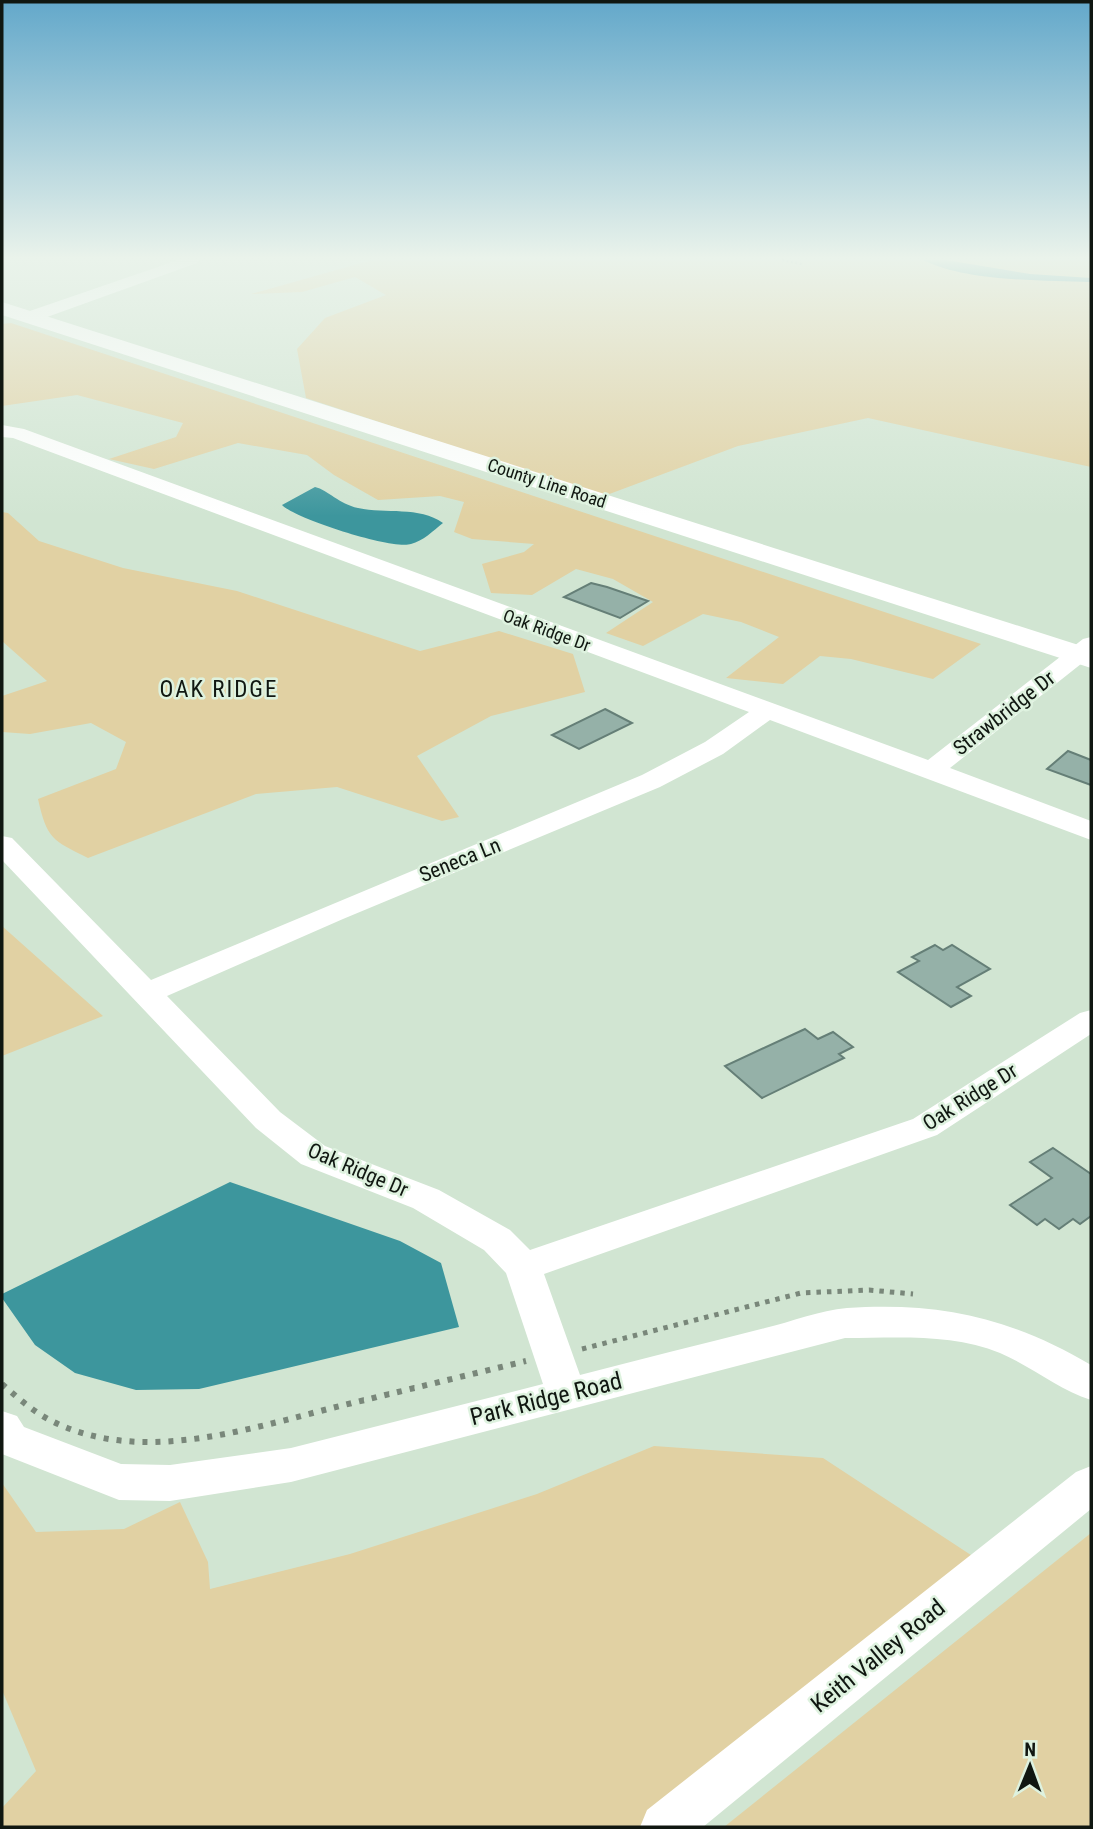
<svg xmlns="http://www.w3.org/2000/svg" width="1093" height="1829" viewBox="0 0 1093 1829" font-family="'Roboto Condensed',sans-serif">
<style>
.green{fill:#e1d1a3}
.water{fill:#3d969d}
.building{fill:#95b1a8;stroke:#657f77;stroke-width:2}
.lines{fill:none;stroke-linecap:round;stroke-linejoin:round}
.path-far2{stroke:#79877a;stroke-width:2.5;stroke-dasharray:2 2.5;stroke-linecap:butt}
.path-far1{stroke:#79877a;stroke-width:5;stroke-dasharray:4.5 6;stroke-linecap:butt}
.path{stroke:#79877a;stroke-width:6;stroke-dasharray:5 8;stroke-linecap:butt}
.minor{fill:#fff;fill-rule:evenodd}
.major{fill:#fff;fill-rule:evenodd}
.labels{text-anchor:middle;dominant-baseline:central;stroke-width:5;stroke-linejoin:round;paint-order:stroke}
.far-street-label{font-size:18px;fill:#101711;stroke:#def2df}
.street-label{font-size:21px;fill:#101711;stroke:#def2df}
.neighbourhood-label{font-size:23px;letter-spacing:2px;fill:#101711;stroke:#def2df}
.near-street-label{font-size:24px;fill:#101711;stroke:#def2df}
</style>
<rect width="100%" height="100%" fill="#d1e5d2"/>
<path class="green" d="M372 260H1091V467L868 418 738 446 604 496 306 398 297 349 325 318 386 295 355 277 302 292 251 294Z
M11 323 981 644 933 679 851 659 820 656 783 684 726 678 779 637 741 622 703 614 643 646 606 633 653 602 613 579 576 569 532 595 491 593 482 564 524 552 534 544 472 539 454 532 464 502 440 496 378 500 334 475 307 455 238 443 154 469 109 459 176 437 183 423 77 395 2 406V324Z
M2 512 8 513 39 541 123 568 237 591 420 651 499 631 573 654 585 692 491 716 417 756 459 817 442 821 337 787 256 794 88 858C52 840 47 839 38 799L116 769 126 742 91 723 30 734 2 732V696L47 681 2 641Z
M2 926 103 1016 2 1056Z
M654 1446 823 1458 974 1557 655 1827H2V1808L36 1771 2 1690V1483L36 1532 124 1529 180 1502 208 1562 210 1589 350 1554 537 1494Z
M1091 1533V1827H724Z"/>
<path class="water" d="M923 260H946L1030 274 1091 278V282C1042 280 967 282 923 260Z
M315 487C328 490 339 504 358 508 386 514 419 506 443 523 433 531 423 541 411 544 392 550 296 519 282 505Z
M230 1182 400 1241 441 1263 459 1327 199 1389 136 1390 75 1373 35 1345 2 1298V1294Z"/>
<path class="building" d="M591 583 607 587 648 601 620 618 564 597Z
M605 709 632 723 579 749 552 735Z
M1068 751 1091 760V785L1047 769Z
M935 945 943 950 952 945 990 969 957 987 971 996 951 1007 898 972 919 961 912 957Z
M805 1029 818 1039 833 1032 853 1047 839 1054 844 1058 762 1098 725 1066Z
M1053 1148 1091 1174V1216L1080 1224 1073 1219 1059 1229 1045 1219 1037 1225 1010 1205 1052 1178 1030 1162Z"/>
<g class="lines">
<path class="path-far2" d="M782 260 802 264"/>
<path class="path-far1" d="M582 1349 801 1293 869 1290 913 1294"/>
<path class="path" d="M2 1384C19 1399 37 1415 58 1424 147 1464 251 1428 340 1406 402 1391 464 1376 526 1361"/>
<path class="minor" d="M178 260H200L197 263 36 321 30 322 22 317 24 313Z
M2 425 24 429 928 760 1083 639 1091 637V656L950 768 1091 821V840L770 720 723 754 660 787 343 919 167 996 280 1112 325 1146 439 1190 510 1230 530 1250 913 1119 1080 1013 1091 1010V1034L937 1135 544 1274 580 1375C641 1359 703 1344 765 1328 791 1322 820 1310 847 1308 941 1302 1011 1318 1091 1365V1400C1059 1390 1031 1366 1000 1353 952 1333 896 1338 845 1338L291 1482 170 1501 119 1500 2 1454V1411L17 1416 24 1427 121 1464 170 1465 291 1448 543 1384 506 1273 484 1250 413 1208 301 1164 256 1128 2 860V836L12 838 151 980 642 775 705 742 749 712 13 438 2 437Z
M1091 1466V1509L703 1827H640L647 1810 1076 1472Z"/>
<path class="major" d="M2 302 1091 649V668L2 315Z"/>
</g>
<linearGradient id="sky" x2="0" y2="1"><stop stop-color="#63a8ca"/><stop offset="0.5" stop-color="#eaf3eb"/><stop offset="1" stop-color="#eaf3eb" stop-opacity="0"/></linearGradient>
<rect width="1093" height="516" fill="url(#sky)"/>
<g class="labels">
<g class="far-street-label">
<text transform="translate(547 483) rotate(18)">County Line Road</text>
<text transform="translate(547 630) rotate(20)">Oak Ridge Dr</text>
</g>
<g class="street-label">
<text transform="translate(1004 713) rotate(-38)">Strawbridge Dr</text>
<text transform="translate(460 860) rotate(-22)">Seneca Ln</text>
<text transform="translate(970 1097) rotate(-32)">Oak Ridge Dr</text>
<text transform="translate(358 1170) rotate(23)">Oak Ridge Dr</text>
</g>
<g class="neighbourhood-label">
<text x="219" y="689">OAK RIDGE</text>
</g>
<g class="near-street-label">
<text transform="translate(546 1399) rotate(-14)">Park Ridge Road</text>
<text transform="translate(878 1656) rotate(-39)">Keith Valley Road</text>
</g>
</g>
<rect width="1093" height="1829" fill="none" stroke="#101711" stroke-width="7"/>
<g transform="translate(1030 1766) rotate(1)" stroke="#def2df" stroke-width="5" paint-order="stroke">
<path d="M0-5L12 26L0 18L-12 26Z" fill="#101711"/>
<text y="-10" font-size="19" font-weight="bold" text-anchor="middle" fill="#101711">N</text>
</g>
</svg>
